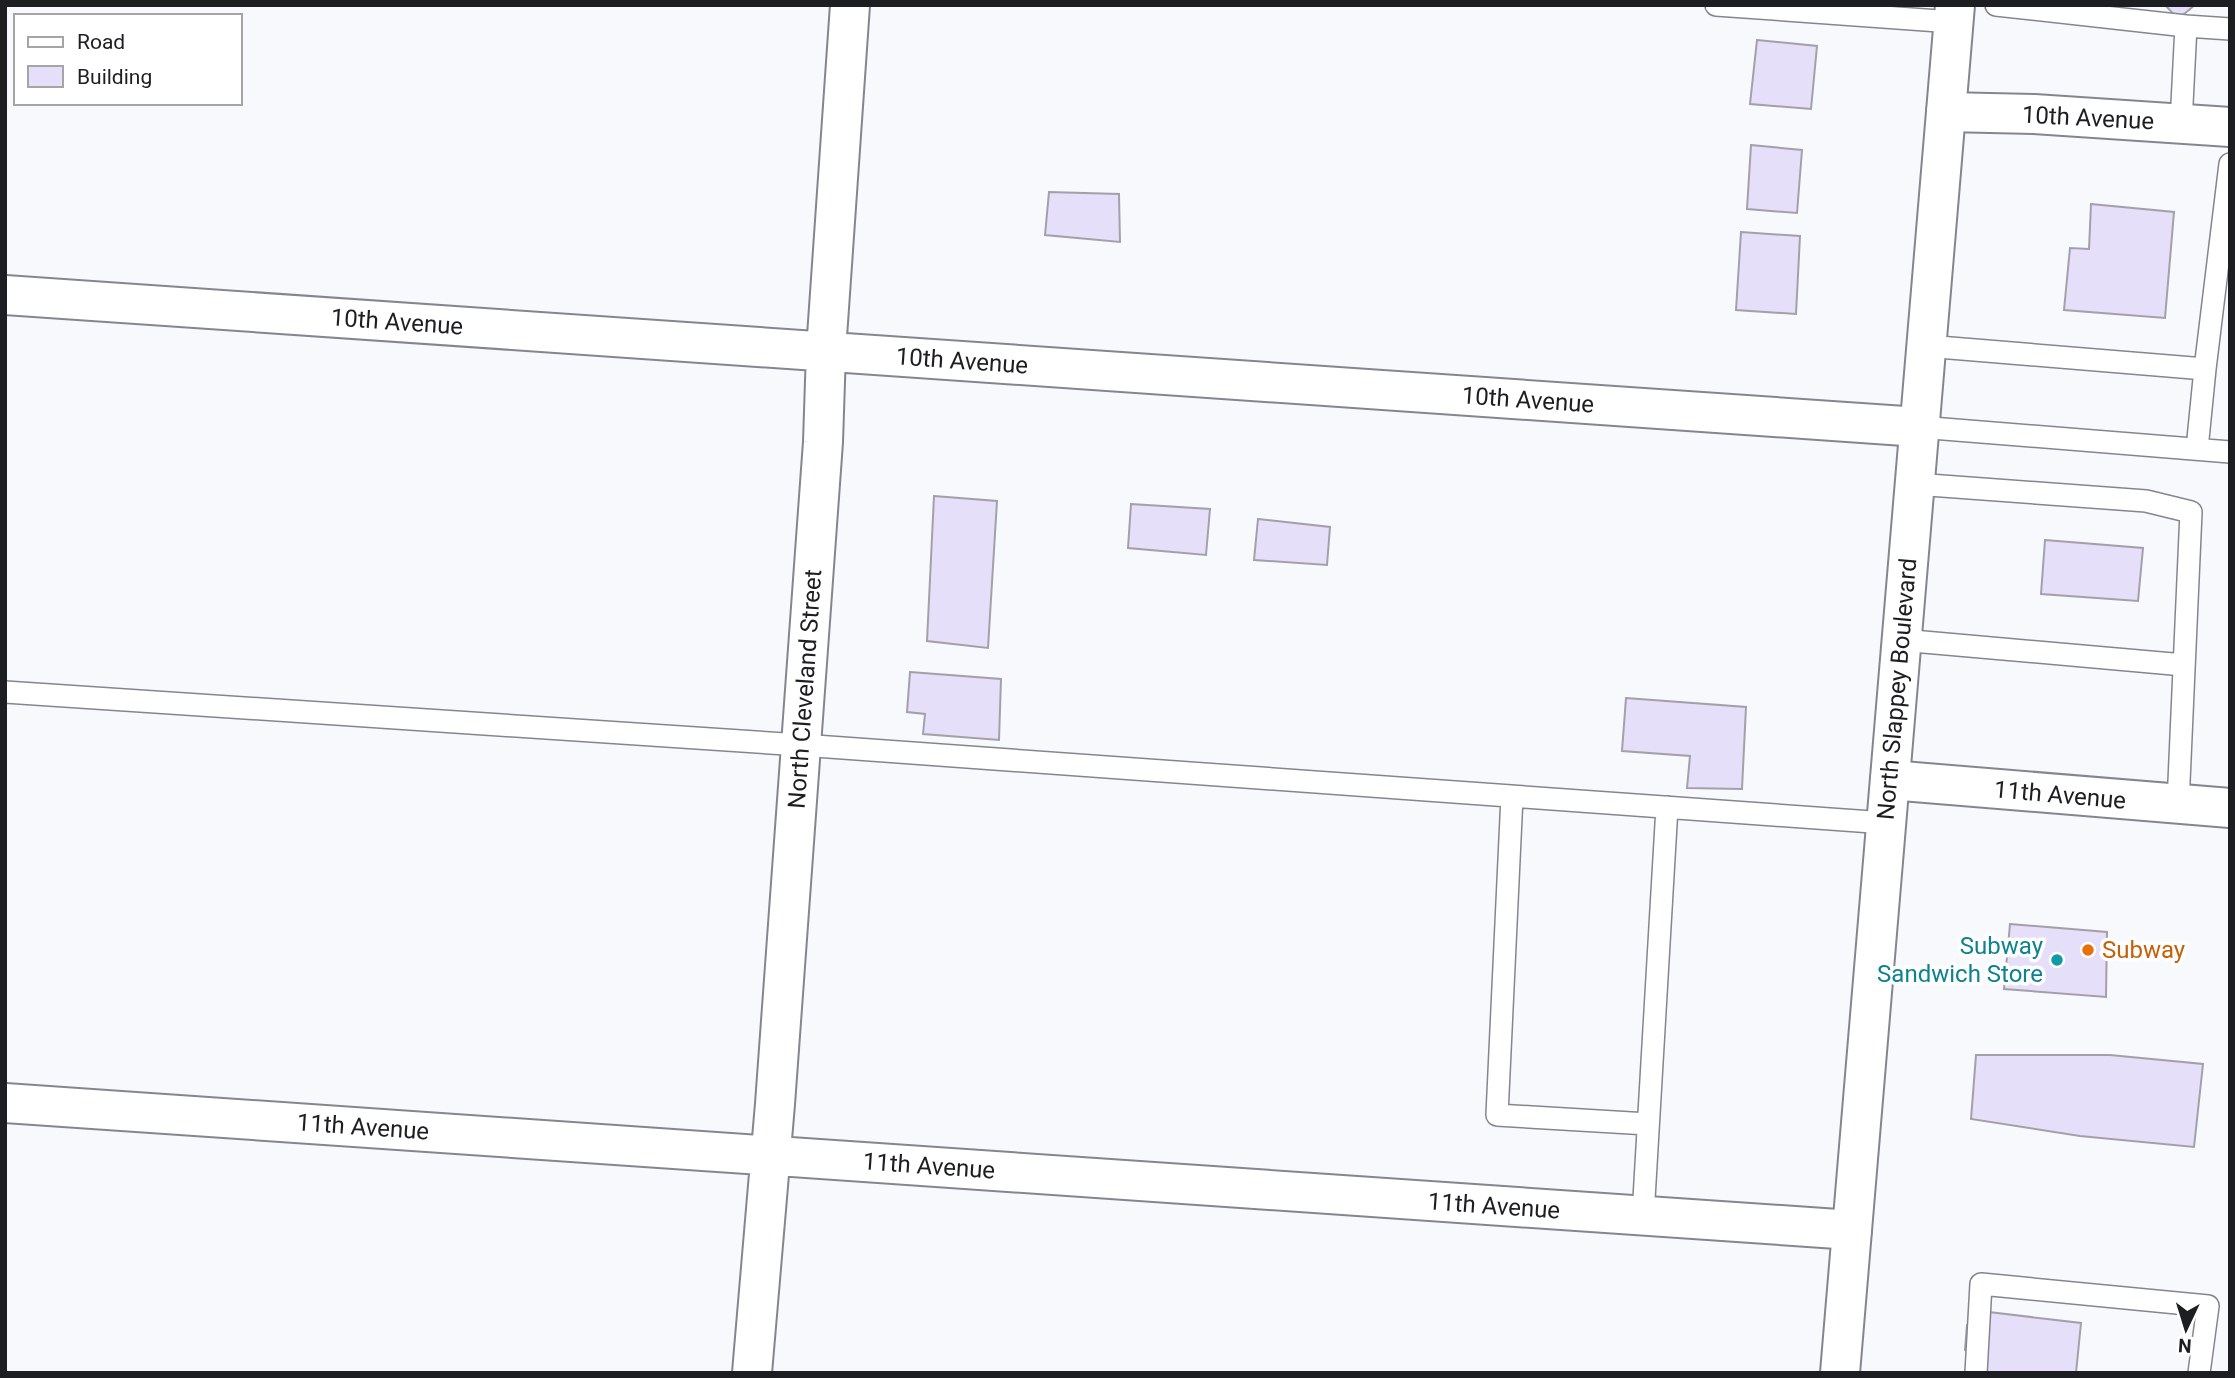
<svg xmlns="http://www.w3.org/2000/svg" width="2235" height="1378" viewBox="0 0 2235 1378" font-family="Roboto,sans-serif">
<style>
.building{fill:#e5dff9;stroke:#a3a0aa;stroke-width:2}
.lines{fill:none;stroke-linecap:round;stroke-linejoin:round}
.service-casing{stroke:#84868f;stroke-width:24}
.minor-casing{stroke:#84868f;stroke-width:42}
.primary-casing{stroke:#84868f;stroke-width:42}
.service{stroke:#fff;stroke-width:21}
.minor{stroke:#fff;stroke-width:38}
.primary{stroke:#fff;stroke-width:38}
.food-dot{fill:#e8710a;stroke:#fff;stroke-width:2.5}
.culture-dot{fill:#0f9aa8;stroke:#fff;stroke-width:2.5}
.labels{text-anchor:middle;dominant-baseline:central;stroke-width:7;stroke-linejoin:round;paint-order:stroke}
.street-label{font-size:24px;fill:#1d1e21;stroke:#fff}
.culture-label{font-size:24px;fill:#0d838f;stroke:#fff;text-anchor:end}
.food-label{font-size:24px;fill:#c56008;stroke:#fff;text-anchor:start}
</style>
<rect width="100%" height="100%" fill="#f8f9fd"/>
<path class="building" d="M2165 5H2195L2178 19Z
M1757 40 1817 46 1811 109 1750 104Z
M1751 145 1802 150 1797 213 1747 209Z
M1049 192 1119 194 1120 242 1045 235Z
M2091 204 2174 212 2165 318 2064 310 2070 248 2089 249Z
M1741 232 1800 236 1796 314 1736 310Z
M934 496 997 501 988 648 927 641Z
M1131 504 1210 509 1206 555 1128 548Z
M1258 519 1330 527 1327 565 1254 560Z
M2045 540 2143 548 2138 601 2041 594Z
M910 672 1001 679 999 740 923 734 925 714 907 712Z
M1626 698 1746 707 1742 789 1687 788 1690 756 1622 751Z
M2010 924 2107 932 2106 997 2004 989Z
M1976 1055H2110L2203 1064 2194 1147 2080 1136 1971 1119Z
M1989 1312 2081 1323 2076 1373H1968L1983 1355 1965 1350 1967 1325 1980 1315Z"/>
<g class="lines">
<defs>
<path id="service" d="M1716 5 1953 22
M1996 5 2186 26 2230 29
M2181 123 2186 26
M1926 346 2205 369 2230 164
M1919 427 2230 452
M2197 449 2205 369
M1915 484 2146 501 2191 512 2178 804
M1901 640 2184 665
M5 692 801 745 1886 823
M1512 796 1497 1115 1648 1124
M1643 1216 1667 807
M1976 1373 1981 1284 2208 1306 2199 1373"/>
<path id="minor" d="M1946 112 2034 114 2230 127
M5 295 1919 427
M1890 780 2230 808
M5 1103 1852 1230
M752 1373 775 1104 823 442 826 351 850 5"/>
<path id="primary" d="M1840 1373 1955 5"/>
</defs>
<use href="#service" class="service-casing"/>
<use href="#minor" class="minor-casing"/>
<use href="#primary" class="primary-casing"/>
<use href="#service" class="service"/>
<use href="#minor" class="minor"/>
<use href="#primary" class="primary"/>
</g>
<circle class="food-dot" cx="2088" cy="950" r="7"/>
<circle class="culture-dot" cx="2057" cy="960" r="7"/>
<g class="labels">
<g class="street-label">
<text transform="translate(2088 118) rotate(3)">10th Avenue</text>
<text transform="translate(397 322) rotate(4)">10th Avenue</text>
<text transform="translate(962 361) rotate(4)">10th Avenue</text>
<text transform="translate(1528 400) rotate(4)">10th Avenue</text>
<text transform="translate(805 689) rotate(-86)">North Cleveland Street</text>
<text transform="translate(1897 689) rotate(-85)">North Slappey Boulevard</text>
<text transform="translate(2060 795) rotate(5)">11th Avenue</text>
<text transform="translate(363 1127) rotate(4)">11th Avenue</text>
<text transform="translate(929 1166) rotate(4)">11th Avenue</text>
<text transform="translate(1494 1206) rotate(4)">11th Avenue</text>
</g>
<g class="culture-label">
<text x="2043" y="946">Subway<tspan x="2043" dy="28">Sandwich Store</tspan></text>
</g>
<g class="food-label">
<text x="2102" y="950">Subway</text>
</g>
</g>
<rect width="2235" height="1378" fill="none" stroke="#1d1e21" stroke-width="14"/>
<rect x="14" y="14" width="228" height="91" fill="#ffffff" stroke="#a5a5a6" stroke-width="2"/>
<rect x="28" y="37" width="35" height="10" fill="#ffffff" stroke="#a5a5a6" stroke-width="2"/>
<text x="77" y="49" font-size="21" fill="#1d1e21">Road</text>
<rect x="28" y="66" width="35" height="21" fill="#e5dff9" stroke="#a5a5a6" stroke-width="2"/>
<text x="77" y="84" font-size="21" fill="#1d1e21">Building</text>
<g transform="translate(2186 1329) rotate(184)" stroke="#ffffff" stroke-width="5" paint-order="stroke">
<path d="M0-5L12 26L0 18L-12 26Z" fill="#1d1e21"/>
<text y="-10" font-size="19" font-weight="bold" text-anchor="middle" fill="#1d1e21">N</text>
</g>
</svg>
